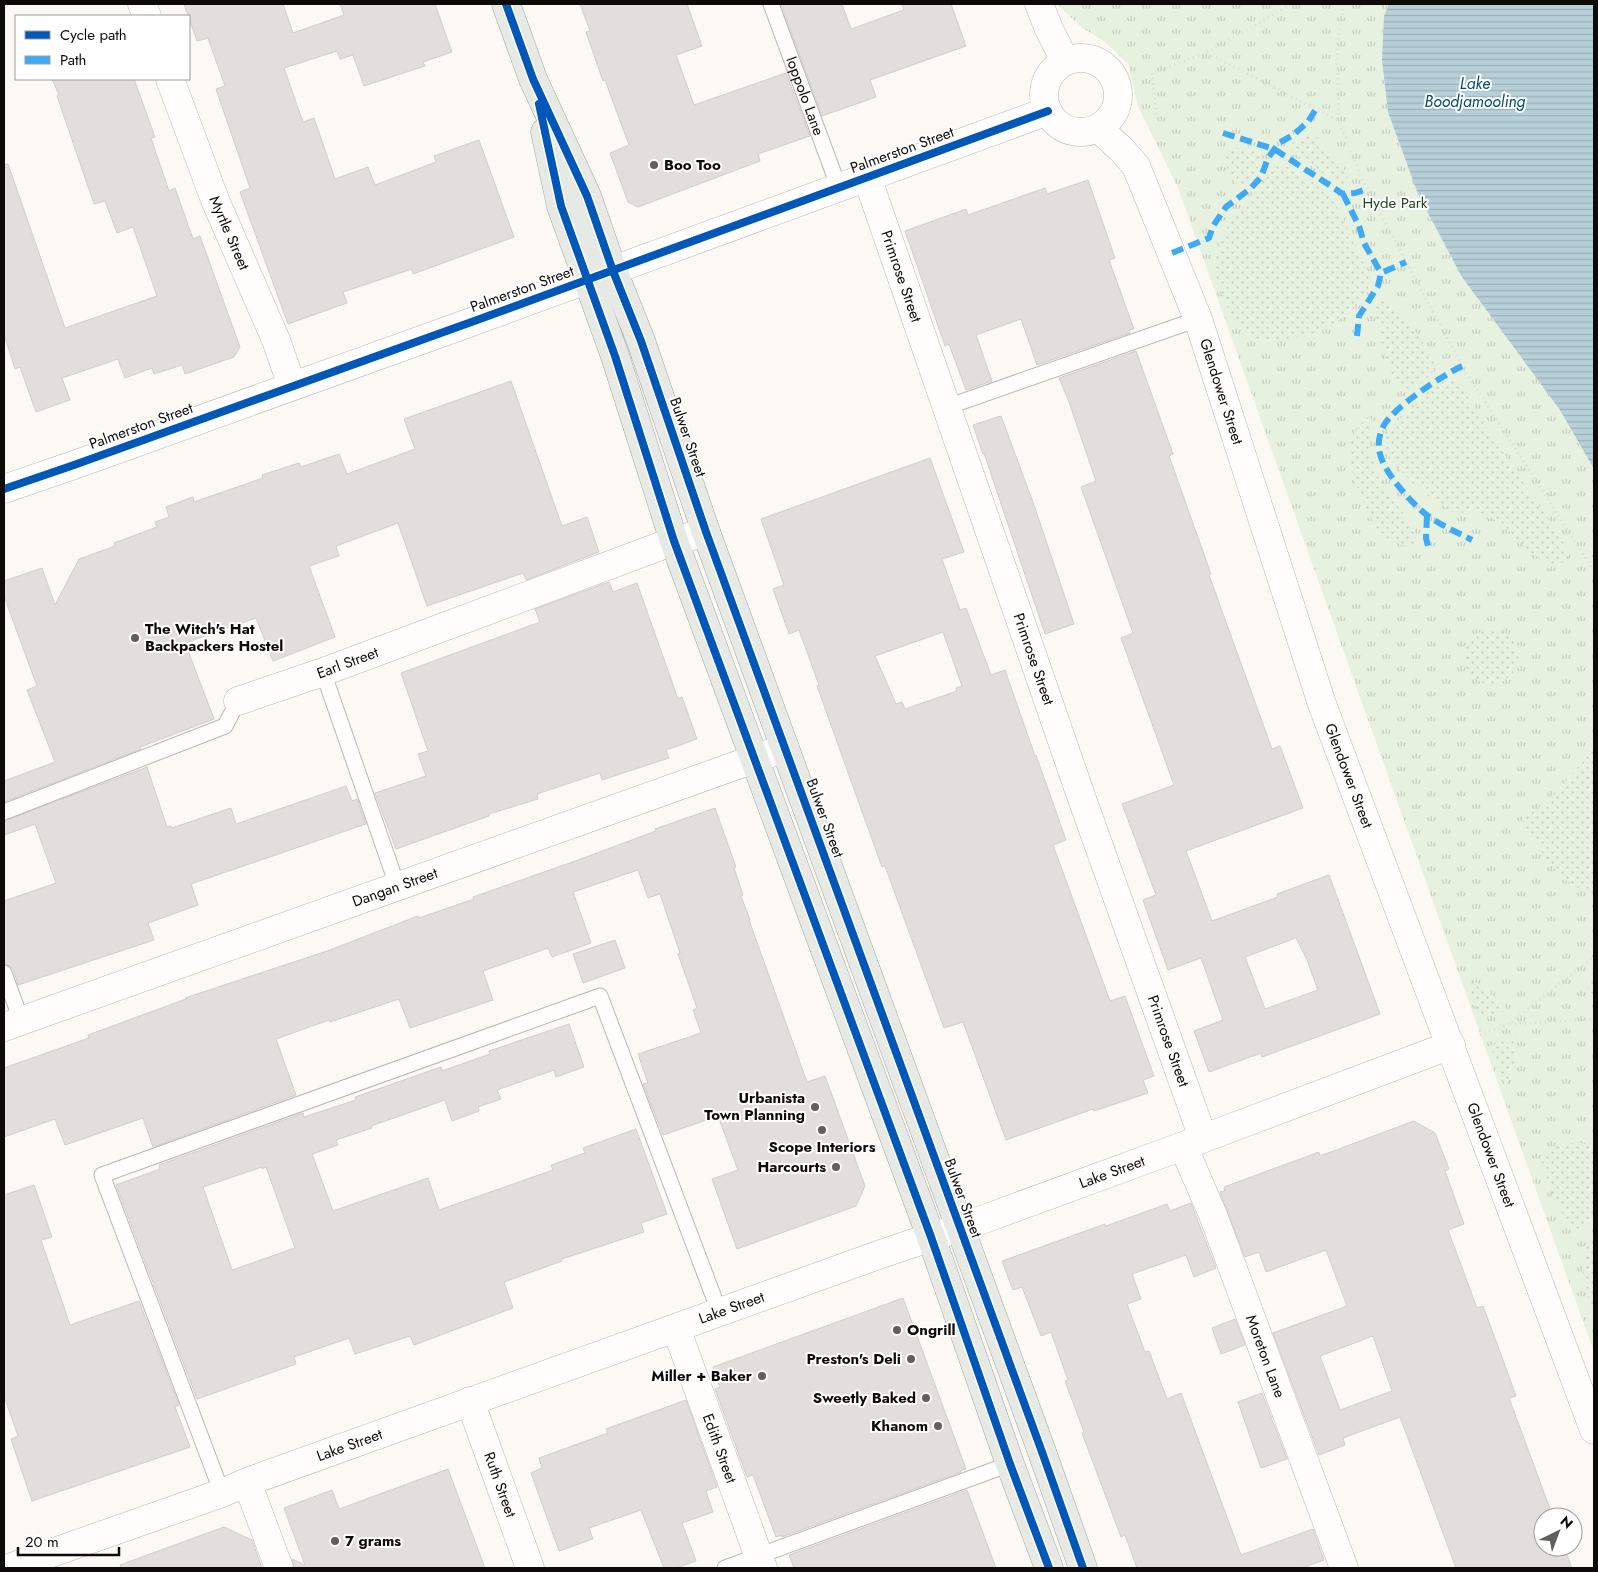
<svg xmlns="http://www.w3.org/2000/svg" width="1598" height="1572" viewBox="0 0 1598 1572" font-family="Jost,sans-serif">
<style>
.grass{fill:url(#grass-tufts)}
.garden{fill:url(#garden-dots)}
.water{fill:url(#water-rules)}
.building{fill:#e1dfdc;stroke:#d1cecb;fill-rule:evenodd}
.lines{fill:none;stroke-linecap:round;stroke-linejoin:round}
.service-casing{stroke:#bbb8b5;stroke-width:17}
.minor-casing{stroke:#bbb8b5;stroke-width:29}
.primary-casing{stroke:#a5a89f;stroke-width:29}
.path{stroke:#dddbda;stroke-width:3;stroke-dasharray:1 4;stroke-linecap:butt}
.service{stroke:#fffefd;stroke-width:15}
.minor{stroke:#fffefd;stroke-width:28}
.primary{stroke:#e7e9e5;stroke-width:28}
.quiet{stroke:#3fa9f5;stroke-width:6;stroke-dasharray:12 6;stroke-linecap:butt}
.cycleway-casing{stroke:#fff;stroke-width:11}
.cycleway{stroke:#0057b8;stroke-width:8}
.poi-dot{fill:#615e5b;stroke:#fff;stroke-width:2}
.labels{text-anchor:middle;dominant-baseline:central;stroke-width:4;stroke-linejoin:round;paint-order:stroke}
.street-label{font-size:15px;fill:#0d0b08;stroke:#fff}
.poi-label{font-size:15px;font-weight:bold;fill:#0d0b08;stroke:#fff;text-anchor:end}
.park-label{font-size:15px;fill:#24441c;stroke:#fff}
.water-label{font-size:16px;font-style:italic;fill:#054d67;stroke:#fff}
</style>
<defs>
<pattern id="grass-tufts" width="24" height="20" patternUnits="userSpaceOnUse" patternTransform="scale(1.25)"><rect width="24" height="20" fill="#e7f1e0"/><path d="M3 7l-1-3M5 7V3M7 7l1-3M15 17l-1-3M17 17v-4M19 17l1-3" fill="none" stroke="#c5cdbf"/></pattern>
<pattern id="garden-dots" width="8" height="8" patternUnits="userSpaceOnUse" patternTransform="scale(1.25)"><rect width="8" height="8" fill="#e7f1e0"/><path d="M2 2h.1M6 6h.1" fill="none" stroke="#c5cdbf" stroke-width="1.8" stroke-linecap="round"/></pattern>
<pattern id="water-rules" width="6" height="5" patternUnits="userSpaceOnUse" patternTransform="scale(1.25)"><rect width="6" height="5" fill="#b7cfd9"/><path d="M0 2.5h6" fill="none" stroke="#9cb0b9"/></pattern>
</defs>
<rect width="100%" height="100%" fill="#fcf8f4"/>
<path class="grass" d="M1057 4H1594V1352L1178 188 1138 106 1128 64 1105 42 1081 27Z"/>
<path class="garden" d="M1310 135H1315L1348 174 1347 182 1344 185 1317 170 1290 150 1289 145 1295 141Z
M1235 148 1256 150 1261 155C1260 169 1254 178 1242 185L1235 183 1225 164 1224 155 1227 151Z
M1277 161C1295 172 1319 182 1332 199 1342 212 1346 226 1352 240 1358 254 1369 266 1369 282 1369 291 1362 298 1356 304 1350 311 1344 318 1336 322 1317 335 1275 346 1253 337 1240 332 1233 317 1227 306 1220 293 1215 277 1215 262 1215 257 1218 252 1219 248 1228 216 1244 207 1264 183 1269 176 1269 166 1277 161Z
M1381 299C1406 311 1420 339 1435 361 1436 369 1431 375 1425 380 1419 385 1412 391 1404 388 1388 381 1381 336 1377 321 1376 317 1373 314 1373 310 1373 307 1375 305 1375 302Z
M1447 378H1451L1456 381 1463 389 1489 432 1565 544 1568 554V560C1541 576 1520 536 1499 523 1494 519 1485 514 1479 512 1470 510 1460 515 1452 512 1446 509 1441 504 1436 500 1421 490 1394 469 1387 452 1386 449 1385 444 1384 441L1391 427Z
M1367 418H1371C1373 425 1371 430 1370 437 1369 442 1370 448 1371 453 1377 480 1398 504 1413 528L1416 537 1412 547C1402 546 1389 541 1381 533 1368 519 1354 481 1350 462 1348 456 1349 445 1352 440 1355 430 1360 424 1367 418Z
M1464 657a27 27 0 1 1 54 0a27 27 0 1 1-54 0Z
M1594 749V898L1564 879 1547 860 1522 820 1552 797Z
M1594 970V1003C1586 990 1586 983 1594 970Z
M1466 978 1481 985 1508 1010 1481 1019Z
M1517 1037V1054L1506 1087 1490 1046Z
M1566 1143H1582L1594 1147V1216L1588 1225 1579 1229C1557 1219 1548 1181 1541 1160L1549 1148Z
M1594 1235V1311L1586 1293 1583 1273 1585 1249Z"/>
<path class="water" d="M1389 4H1594V469L1560 410 1462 277 1418 194 1388 112 1382 60 1384 16Z"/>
<path class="building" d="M184 4H283L293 33 344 15 340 4H435L452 52 423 62 425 66 364 86 353 55 340 59 337 51 284 68 303 122 314 118 335 179 368 167 375 185 436 162 434 156 479 140 514 237 413 274 412 269 343 292 347 303 288 324 240 192 250 188 216 89 225 86 208 38 197 41Z
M580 4H687L702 46 676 55 694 105 786 73 810 136 758 154 760 161 638 207 628 202 610 153 629 145 605 80 603 81 586 32 590 31Z
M781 4H842L851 29 904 10 902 4H951L966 46 870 80 876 97 822 116Z
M52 79H134L155 137 151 138 169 191 175 188 193 239 200 236 240 347 234 357 185 374 182 365 154 374 152 368 125 378 118 359 62 378 70 400 36 412 20 367 15 369 4 334V165L8 164 65 328 157 296 133 227 117 233 105 201 94 204 57 96 59 95Z
M1088 180 1115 258 1109 260 1134 329 1129 330 1130 333 1037 365 1021 319 976 335 992 381 966 390 949 344 945 346 905 231 966 209 968 215 1045 188 1047 194Z
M1136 351 1173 454 1169 456 1211 574 1209 575 1272 749 1280 746 1303 808 1186 851 1212 921 1278 897 1277 894 1329 875 1380 1014 1262 1057 1261 1053 1209 1072 1194 1031 1223 1020 1201 958 1168 970 1143 900 1156 895 1122 804 1174 785 1121 638 1133 633 1081 487 1096 481 1069 402 1059 378ZM1296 938 1307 960 1318 990 1265 1009 1245 957Z
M511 381 562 526 587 517 599 552 526 580 523 573 427 606 398 523 336 546 339 556 309 566 335 637 273 661 256 618 185 643 214 719 140 747 141 749 4 802V781L55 762 27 690 37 686 4 596V581L42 568 55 605 79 559 115 546 114 543 157 527 155 522 169 517 166 507 193 497 194 502 263 478 262 475 299 463 301 467 339 454 347 474 415 449 404 419Z
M1001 416 1034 505 1074 624 1045 634 984 453 983 454 973 425Z
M930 458 964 552 942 559 960 610 966 608 991 675 1005 670 1035 756 1036 755 1066 840 1053 845 1110 1001 1125 996 1154 1076 1143 1080 1148 1093 1094 1111 1093 1109 1006 1140 963 1022 944 1028 885 866 882 867 817 686 819 685 799 630 789 634 773 589 784 585 761 519ZM943 632 962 686 956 688 957 691 905 709 902 702 896 704 875 656Z
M609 582 613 592 637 583 678 699 682 697 697 739 666 750 669 758 602 780 600 773 537 794 538 799 489 814V816L396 849 375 793 426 776 418 754 428 751 401 673 540 622 535 609Z
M147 767 167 827 171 826 172 828 231 808 236 824 346 786 352 801 357 799 366 824 191 884 198 905 148 923 154 940 18 985 13 969 10 966 5 964 4 961V901L56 883 35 824 4 835V821Z
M715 808 736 867 734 868 743 895 741 896 750 920H749L807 1082 825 1076 865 1186 856 1206 737 1249 712 1179 738 1170 718 1116 663 1135 643 1084 648 1083 638 1054 701 1033 693 1010 697 1008 678 954 680 953 660 894 648 898 638 870 573 892 591 943 552 957 548 948 483 971 493 1000 410 1028 399 999 330 1022 329 1020 276 1039 296 1095 153 1147 143 1118 65 1145 55 1119 4 1137V1068L89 1038 88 1035 186 999 185 998 327 951 418 916 419 918 474 899 473 897 578 860 656 831 655 829Z
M615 940 625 968 583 983 573 954Z
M569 1024 584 1067 556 1077 554 1070 497 1090 501 1099 478 1107 479 1111 452 1121 445 1100 371 1126 372 1128 336 1140 338 1145 312 1154 333 1211 428 1178 439 1210 553 1170 551 1165 585 1153 583 1148 636 1129 667 1214 641 1223 644 1232 562 1259V1261L504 1282 513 1308 414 1345 410 1336 355 1354 349 1338 294 1357 296 1364 197 1399 116 1185 160 1169 159 1165 303 1113 304 1117 356 1100 355 1097 441 1067 442 1071 490 1054 489 1051ZM262 1167V1169L266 1167 295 1248 232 1270 203 1187Z
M1414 1121 1435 1133 1449 1169 1445 1171 1464 1224 1448 1230 1477 1308 1483 1306 1500 1352 1516 1396 1509 1398 1553 1517H1543V1547H1564L1572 1568H1456L1400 1417 1343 1438 1345 1445 1319 1455 1273 1333 1347 1306 1326 1250 1266 1272 1259 1252 1245 1257 1220 1192 1225 1191 1224 1187 1319 1152 1320 1156ZM1373 1336 1392 1391 1340 1410 1320 1356Z
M34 1185 52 1237 41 1240 70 1325 139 1301 179 1405 175 1407 190 1447 32 1501 11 1439 18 1436 4 1396V1195Z
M1191 1203 1216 1268 1194 1277 1186 1255 1132 1274 1141 1299 1127 1304 1145 1352 1149 1351 1167 1399 1181 1393 1241 1555 1313 1529 1324 1560 1302 1568H1137L1125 1535 1121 1537 1082 1433 1084 1432 1065 1381 1068 1380 1051 1332 1041 1336 1022 1287 1013 1290 1002 1261 1105 1224 1106 1226 1167 1204 1170 1211Z
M903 1298 966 1469 960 1471 961 1472 782 1537V1535L776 1537 753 1475 747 1477 715 1389 720 1387 713 1367Z
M1235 1319 1245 1345 1221 1354 1212 1328Z
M1262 1393 1287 1459 1261 1468 1238 1402Z
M686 1400 717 1487 706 1491 713 1512 682 1523 696 1561 676 1568H664L641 1510 589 1528 593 1539 559 1551 531 1473 542 1468 539 1458 608 1433 606 1429Z
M448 1469 485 1568H294L292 1559 305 1565 284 1508 332 1490 339 1509Z
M967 1490 996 1568H794L789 1555Z
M224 1527 252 1540 262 1568H121L120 1565Z"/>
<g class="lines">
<defs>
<g id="service">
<path id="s1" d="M771 4 839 188"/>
<path d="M947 407 1198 319"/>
<path d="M323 672 397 885"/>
<path d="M4 812 225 726 238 701"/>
<path d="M4 973 21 1020"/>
<path d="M222 1493 102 1175 600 996 719 1311"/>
<path d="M725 1568 1010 1464"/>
</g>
<g id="minor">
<path d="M142 4 147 16"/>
<path d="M1039 4 1049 29 1065 61"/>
<circle cx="1081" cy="95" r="37"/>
<path id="s2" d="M170 79 215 200 276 340 292 386"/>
<path id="s3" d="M1098 128 1121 149 1136 166 1198 319 1322 704 1594 1430"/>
<path id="s4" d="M867 177 1080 793 1203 1138"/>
<path d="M4 489 74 465 477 320 1048 111"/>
<path id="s5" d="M238 701 323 672 674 541 706 532"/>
<path id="s6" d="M4 1027 785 748"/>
<path id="s7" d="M1183 1146 1213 1215 1344 1568"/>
<path id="s8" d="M676 1328 763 1568"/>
<path id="s9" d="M470 1401 530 1568"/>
<path d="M247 1482 279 1568"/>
<path id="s10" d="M9 1568 222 1493 247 1482 884 1253 976 1222 1183 1146 1451 1045"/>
</g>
<path id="primary" d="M506 4 533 79 587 196 613 271 641 341 706 532 1042 1452 1083 1568
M545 132 561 206 615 356 674 541 931 1237 1010 1464 1049 1568"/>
</defs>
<use href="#service" class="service-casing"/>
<use href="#minor" class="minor-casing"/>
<use href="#primary" class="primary-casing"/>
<path class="path" d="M1344 4 1337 47 1339 121 1362 179 1462 366 1594 571
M1207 53 1339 121
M1156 114 1152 73 1206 53 1292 4
M1510 1024 1594 1019
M1480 1035 1509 1024 1594 957"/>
<use href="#service" class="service"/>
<use href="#minor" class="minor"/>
<use href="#primary" class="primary"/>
<path class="quiet" d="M1223 133 1274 149 1343 194 1355 193 1367 189
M1343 194 1359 226 1364 243 1381 273
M1172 253 1209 238 1213 226 1226 207 1251 188 1261 177 1268 158 1279 143 1293 135 1308 122 1316 109
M1357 336 1359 316 1378 286 1381 273 1406 262
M1462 366C1443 375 1391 409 1383 427 1380 433 1378 441 1379 449 1381 470 1412 504 1428 516 1442 526 1457 532 1472 540
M1427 516 1426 538 1429 550"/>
<defs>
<path id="cycleway" d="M506 4 533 79 587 196 613 271 641 341 706 532 1042 1452 1083 1568
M539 104 561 206 615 356 674 541 931 1237 1010 1464 1049 1568
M4 489 74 465 477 320 1048 111"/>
</defs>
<use href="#cycleway" class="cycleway-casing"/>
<use href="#cycleway" class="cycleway"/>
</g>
<g class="poi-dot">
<circle cx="654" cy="165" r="5"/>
<circle cx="135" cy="638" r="5"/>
<circle cx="815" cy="1107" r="5"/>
<circle cx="822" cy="1130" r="5"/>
<circle cx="836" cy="1167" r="5"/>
<circle cx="897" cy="1330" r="5"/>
<circle cx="911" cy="1359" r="5"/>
<circle cx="762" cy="1376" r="5"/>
<circle cx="926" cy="1398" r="5"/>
<circle cx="938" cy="1426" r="5"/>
<circle cx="335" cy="1541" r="5"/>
</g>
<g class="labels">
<g class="street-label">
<text stroke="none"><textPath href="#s1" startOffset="98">Ioppolo Lane</textPath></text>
<text transform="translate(902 150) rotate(-20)">Palmerston Street</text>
<text stroke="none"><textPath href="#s2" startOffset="165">Myrtle Street</textPath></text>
<text stroke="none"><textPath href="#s4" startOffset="105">Primrose Street</textPath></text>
<text transform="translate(522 289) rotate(-20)">Palmerston Street</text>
<text stroke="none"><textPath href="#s3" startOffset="295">Glendower Street</textPath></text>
<text transform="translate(141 426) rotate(-20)">Palmerston Street</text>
<text transform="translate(688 437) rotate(71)">Bulwer Street</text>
<text stroke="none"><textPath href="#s4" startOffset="510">Primrose Street</textPath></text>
<text stroke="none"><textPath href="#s5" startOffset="116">Earl Street</textPath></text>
<text stroke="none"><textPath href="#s3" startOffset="700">Glendower Street</textPath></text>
<text transform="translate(825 818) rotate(70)">Bulwer Street</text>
<text stroke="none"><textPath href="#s6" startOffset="415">Dangan Street</textPath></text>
<text stroke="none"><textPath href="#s4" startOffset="915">Primrose Street</textPath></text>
<text stroke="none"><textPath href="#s3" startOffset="1105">Glendower Street</textPath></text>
<text stroke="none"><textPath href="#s10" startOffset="1172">Lake Street</textPath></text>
<text transform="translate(963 1198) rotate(70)">Bulwer Street</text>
<text stroke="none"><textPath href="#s10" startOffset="768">Lake Street</textPath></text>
<text stroke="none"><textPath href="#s7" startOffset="226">Moreton Lane</textPath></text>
<text stroke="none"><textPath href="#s10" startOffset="362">Lake Street</textPath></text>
<text stroke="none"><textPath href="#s8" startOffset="128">Edith Street</textPath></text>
<text stroke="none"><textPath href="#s9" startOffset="89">Ruth Street</textPath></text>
</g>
<g class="poi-label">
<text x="664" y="165" text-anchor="start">Boo Too</text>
<text x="145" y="629" text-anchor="start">The Witch's Hat<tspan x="145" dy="17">Backpackers Hostel</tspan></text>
<text x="805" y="1098">Urbanista<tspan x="805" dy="17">Town Planning</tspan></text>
<text x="822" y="1147" text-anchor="middle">Scope Interiors</text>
<text x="826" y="1167">Harcourts</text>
<text x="907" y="1330" text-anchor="start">Ongrill</text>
<text x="901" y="1359">Preston's Deli</text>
<text x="752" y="1376">Miller + Baker</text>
<text x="916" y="1398">Sweetly Baked</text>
<text x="928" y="1426">Khanom</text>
<text x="345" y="1541" text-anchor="start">7 grams</text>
</g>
<g class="park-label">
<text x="1395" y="203">Hyde Park</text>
</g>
<g class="water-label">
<text x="1475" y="83">Lake<tspan x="1475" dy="18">Boodjamooling</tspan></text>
</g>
</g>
<rect width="1598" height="1572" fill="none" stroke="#0d0b08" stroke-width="10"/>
<rect x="15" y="15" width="175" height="65" fill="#ffffff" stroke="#9e9d9c"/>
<rect x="25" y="31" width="25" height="8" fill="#0057b8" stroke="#9e9d9c"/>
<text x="60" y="40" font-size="15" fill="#0d0b08">Cycle path</text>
<rect x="25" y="56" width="25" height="8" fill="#3fa9f5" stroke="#9e9d9c"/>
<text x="60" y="65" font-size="15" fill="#0d0b08">Path</text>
<g transform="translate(1558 1532) rotate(42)"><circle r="24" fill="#ffffff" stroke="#9e9d9c"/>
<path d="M0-4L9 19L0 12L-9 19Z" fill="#615e5b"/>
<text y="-8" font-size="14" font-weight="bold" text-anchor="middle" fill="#0d0b08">N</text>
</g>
<path d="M18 1547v8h101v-8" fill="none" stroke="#0d0b08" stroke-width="2.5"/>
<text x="25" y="1547" font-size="15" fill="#0d0b08" stroke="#ffffff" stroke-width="4" paint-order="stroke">20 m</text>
</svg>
